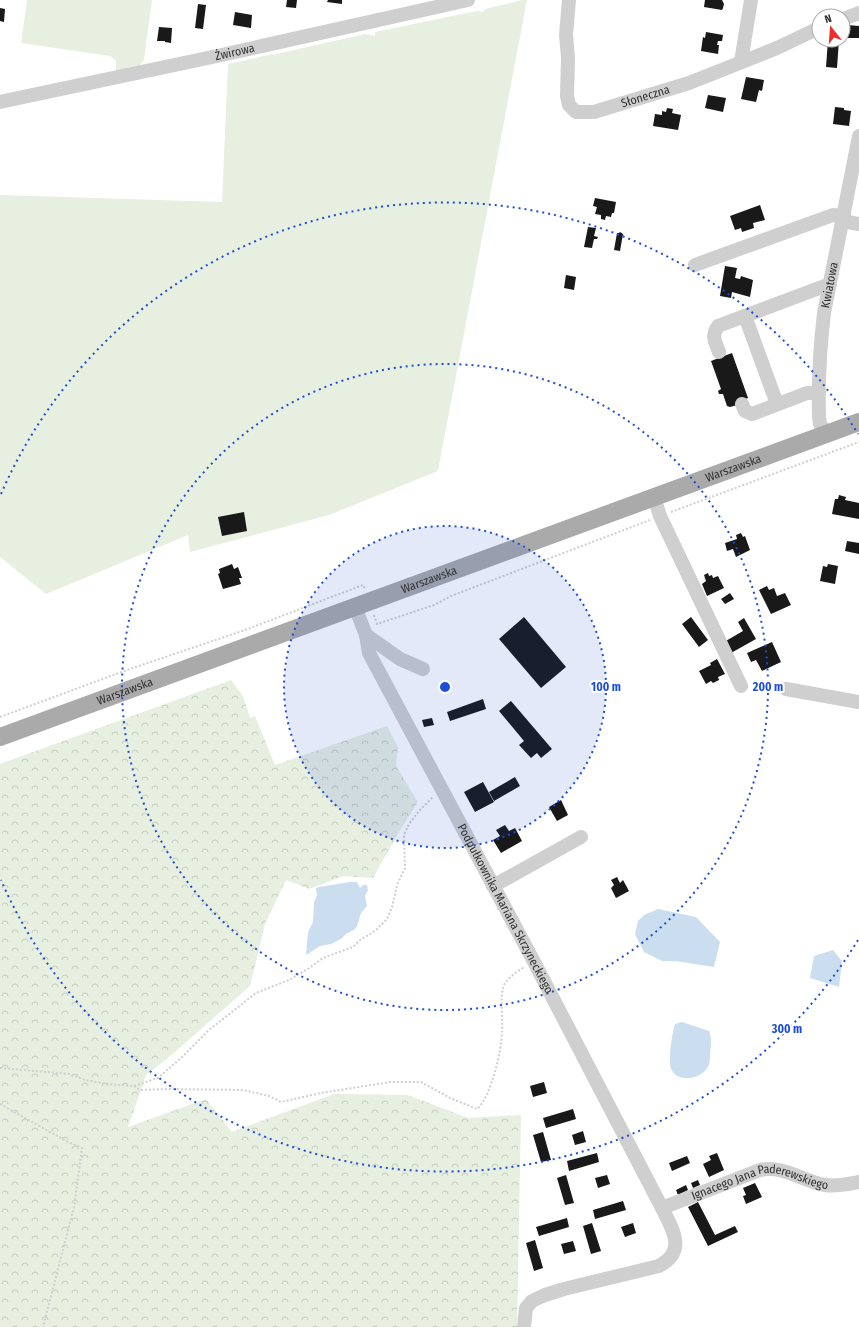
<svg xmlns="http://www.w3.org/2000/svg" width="859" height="1327" viewBox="0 0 859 1327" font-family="'Fira Sans Condensed',sans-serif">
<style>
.forest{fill:url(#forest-crowns)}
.garden{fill:#e7efe0}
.water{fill:#cbdeef}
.building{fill:#191919}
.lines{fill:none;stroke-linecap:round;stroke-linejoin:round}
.path{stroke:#cfcfcf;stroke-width:2;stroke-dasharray:2 2;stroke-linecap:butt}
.minor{stroke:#cfcfcf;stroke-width:14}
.major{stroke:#aaa;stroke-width:18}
.ring{fill:none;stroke:#1d4ed8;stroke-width:2;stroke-dasharray:2 4}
.labels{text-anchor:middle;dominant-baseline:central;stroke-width:4;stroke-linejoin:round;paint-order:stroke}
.street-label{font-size:12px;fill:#323232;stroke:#fff}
.centre{fill:#1d4ed8;stroke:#fff;stroke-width:2}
.ring-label{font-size:12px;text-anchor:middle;font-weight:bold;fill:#1d4ed8;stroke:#fff;stroke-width:4;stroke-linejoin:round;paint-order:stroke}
</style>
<defs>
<pattern id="forest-crowns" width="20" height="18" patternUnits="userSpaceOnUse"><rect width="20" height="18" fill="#e7efe0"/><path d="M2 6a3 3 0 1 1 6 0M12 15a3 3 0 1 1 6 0" fill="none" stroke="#c7cdc1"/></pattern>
</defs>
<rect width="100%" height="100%" fill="#fff"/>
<path class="forest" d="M231 680 243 696 250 718 255 716 275 765 387 726 398 747 396 766 418 802 400 830 373 878 344 876 309 889 286 880 265 924 250 986 168 1058 146 1075 128 1127 206 1099 232 1132 334 1094 408 1095 468 1118 521 1115 517 1327H0V764Z"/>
<path class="garden" d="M27 0H152L144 60 139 67 116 71V61L110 56 21 43Z
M522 0H527L438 471 329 515 190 552 188 535 46 594 0 557V195L222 202 228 64 273 54 275 56 276 54 365 34 375 36V32L477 11 483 12 485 9Z"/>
<path class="water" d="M350 882H357L360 888 363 885H367L368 890 365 896 367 906 361 913 357 926 354 930 346 934 341 939 331 944 320 946 306 955 308 932 313 922 314 902 317 896 316 888 319 887Z
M658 909 696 917 720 942 714 967 675 961H662L644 952 635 934 638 921 644 915Z
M833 950 842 961 839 987 810 978 814 956Z
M682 1022 709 1031C712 1039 711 1045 710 1053 710 1056 710 1062 709 1065 703 1079 680 1083 672 1071 667 1064 672 1033 675 1024Z"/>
<path class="building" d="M287 0H297L296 8 286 7Z
M328 0H342V4L327 2Z
M705 0H722L724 4 723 8 722 10 704 7Z
M198 4 206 5 203 29 195 28Z
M0 8 5 9 4 22 0 21Z
M235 12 252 15 251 28 233 25Z
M848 25 859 26V38H848Z
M159 27 172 28 171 43 165 42V41H157Z
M706 32 723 35 722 41H718L717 45H719L718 54 701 51 703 37 705 38Z
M828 40H839L837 68 826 67Z
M746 77 764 80 762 91 759 90 756 102 741 99Z
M708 95 726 98 723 112 705 108Z
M835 107 844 108V110L851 111 849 126 833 124Z
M667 108 673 109 672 113 681 115 678 130 653 126 655 114 662 115V111L666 112Z
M595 198 616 202 614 213H612L611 217 606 216 605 220 601 219V215L595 214 597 207 593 206Z
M760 205 765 220 753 223 754 228 742 232 741 228 735 230 730 216Z
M588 227 596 228 594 236 598 237 597 239H594L592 248 584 247Z
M620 232 623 234 620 251 614 250 617 233H619Z
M725 266 737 268 735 278 740 279 741 276 753 280 750 297 732 292 731 298 720 296Z
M566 275 576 277 574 290 564 288Z
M732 353 748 398 738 402 737 405 730 407 727 406 723 394H719L718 391 721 389 711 361Z
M839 495 846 497 845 500 859 503V519L832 514 835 499H838Z
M244 512 247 531 222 536 218 517Z
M741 533 743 537 745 536 750 550 736 557 733 549 727 551 725 543 737 539 736 535Z
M847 541 859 543V554L845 551Z
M232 564 234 569 238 567 242 578H239L241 584 223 589 218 574 220 573 219 569Z
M828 564 838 566 835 584 820 581 823 566 827 567Z
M708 573 709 576 712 575 713 578 718 576 724 588 707 596 702 584 706 581 704 575Z
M767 586 769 590 774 588 777 596 785 593 791 605 771 614 759 590Z
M730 593 734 599 725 604 721 599Z
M524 617 566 667 541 688 499 639Z
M691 617 708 640 699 647 682 624Z
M744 618 756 639 731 653 724 642 743 631 738 622Z
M772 642 781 662 762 671 756 660 751 662 747 653Z
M717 659 725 674 718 677 719 680 713 683 711 681 706 684 699 671 711 665 710 663Z
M483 699 486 709 450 721 447 712Z
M511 701 552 749 541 758 537 753 531 758 519 745 524 741 499 711Z
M432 718 434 725 424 727 422 720Z
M515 777 520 786 494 801 489 792Z
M483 782 494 802 475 812 464 792Z
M561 800 568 815 557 821 549 807Z
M505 825 509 831 515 828 522 841 501 853 493 840 500 836 496 830Z
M617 877 620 883 623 880 629 891 616 898 611 888 614 885 611 880Z
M544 1082 547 1093 533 1097 530 1086Z
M573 1109 576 1119 546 1128 543 1118Z
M583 1131 586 1142 575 1145 572 1135Z
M543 1132 551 1160 541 1162 533 1135Z
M597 1153 599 1162 569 1171 567 1161Z
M717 1153 724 1170 709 1177 703 1164 711 1160 709 1156Z
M687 1156 690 1163 672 1171 669 1163Z
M566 1175 574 1203 565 1205 557 1178Z
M607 1175 610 1184 598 1188 595 1178Z
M698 1180 700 1185 693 1188 691 1183Z
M755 1183 762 1197 746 1204 743 1196 746 1195 743 1188Z
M686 1185 688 1190 678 1195 676 1190Z
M623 1201 626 1210 595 1219 593 1210Z
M698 1202 715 1235 735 1226 738 1232 708 1246 688 1207Z
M567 1218 569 1227 539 1236 536 1227Z
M592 1223 601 1251 591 1254 583 1226Z
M633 1223 636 1233 625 1237 621 1227Z
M535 1240 543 1268 534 1271 526 1243Z
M573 1241 576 1251 564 1254 561 1244Z"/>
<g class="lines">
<path class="path" d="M671 512 859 442
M374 615 377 624 434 605 451 596 650 520
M0 717 127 670 245 630 363 585 365 589
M0 1068 70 1074 85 1080 108 1084 134 1086 158 1078 181 1058 209 1030 256 993 289 980 308 969 323 958 353 947 360 940 375 931 387 919 392 907 397 885 405 868 404 835 409 824 419 811 433 797
M134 1086 140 1090 170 1089 243 1090 269 1096 281 1102 321 1093 390 1082H421L450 1098 477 1109C491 1097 502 1050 502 1031 503 1020 500 998 503 988 505 979 517 972 524 967
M0 1104 68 1142 82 1148 74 1207 43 1327"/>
<g class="minor">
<path id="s1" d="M569 0 566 35 568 58 567 96 569 105 576 112H594L689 83 777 48 819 28"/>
<path d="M843 19 859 13"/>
<path d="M741 62 751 0"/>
<path id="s2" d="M0 102 217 56 468 0"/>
<path d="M843 221 859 224"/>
<path d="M695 265 833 215 844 216"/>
<path d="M745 316 777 404"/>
<path d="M719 352C715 341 711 336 718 326L830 284"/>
<path d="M742 404 745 411 752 414 807 393H818"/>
<path id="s3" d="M827 434 820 424 819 417C818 382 820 347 824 313L859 136"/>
<path d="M654 497 660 516 741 686"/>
<path id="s4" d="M355 607 366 635 369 653 533 960 662 1208C673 1230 687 1251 659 1266L564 1289 545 1295 532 1301 526 1308 524 1327"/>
<path d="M366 635 400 659 423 669"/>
<path d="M786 689 859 702"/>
<path d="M493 886 581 837"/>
<path id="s5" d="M662 1208 760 1170C784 1165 802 1181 825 1185 836 1187 848 1184 859 1182"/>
</g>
<path class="major" id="s6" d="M0 737 859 422"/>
</g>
<circle cx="445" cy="687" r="161" fill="#1d4ed8" fill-opacity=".12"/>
<g class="ring">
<circle cx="445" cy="687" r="161"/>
<circle cx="445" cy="687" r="323"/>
<path d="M858 940A484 484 0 0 1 1 880M1 494A484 484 0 0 1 858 434"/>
</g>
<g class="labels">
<g class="street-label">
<text stroke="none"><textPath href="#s2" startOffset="240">Żwirowa</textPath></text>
<text stroke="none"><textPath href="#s1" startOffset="187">Słoneczna</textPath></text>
<text stroke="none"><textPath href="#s3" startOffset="152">Kwiatowa</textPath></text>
<text stroke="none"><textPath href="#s6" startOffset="781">Warszawska</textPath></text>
<text stroke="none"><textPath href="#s6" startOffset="457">Warszawska</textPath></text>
<text stroke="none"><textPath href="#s6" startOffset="133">Warszawska</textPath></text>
<text stroke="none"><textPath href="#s4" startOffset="338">Podpułkownika Mariana Skrzyneckiego</textPath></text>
<text stroke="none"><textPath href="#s5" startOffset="104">Ignacego Jana Paderewskiego</textPath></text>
</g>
</g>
<circle cx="445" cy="687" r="6" class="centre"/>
<g class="ring-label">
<text x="606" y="691">100 m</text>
<text x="768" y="691">200 m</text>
<text x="787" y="1033">300 m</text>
</g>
<g transform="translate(831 28) rotate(343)"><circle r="19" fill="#ffffff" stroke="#adadad"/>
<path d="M0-3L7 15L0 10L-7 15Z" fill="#f02d2c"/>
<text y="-6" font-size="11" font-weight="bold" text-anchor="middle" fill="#323232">N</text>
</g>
</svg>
